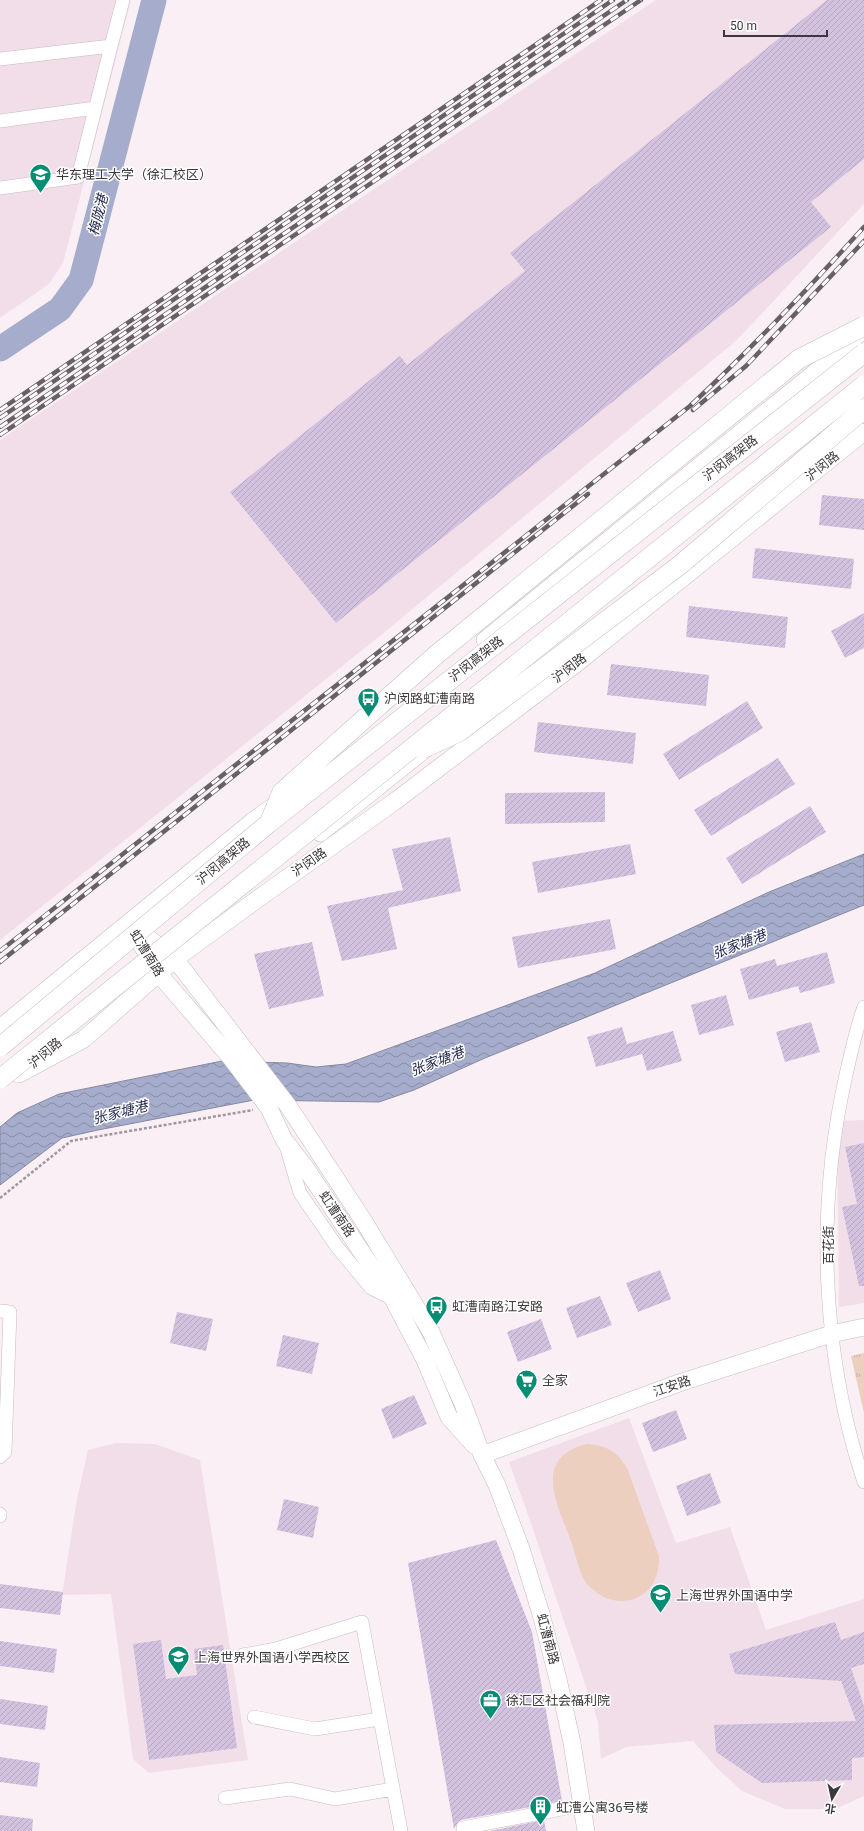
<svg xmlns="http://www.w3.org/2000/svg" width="864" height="1831" viewBox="0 0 864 1831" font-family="Roboto,'Noto Sans SC',sans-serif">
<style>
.built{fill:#f1dee8}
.grass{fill:url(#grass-tufts)}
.pitch{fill:#eccfbf}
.water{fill:url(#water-waves);stroke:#8689a0}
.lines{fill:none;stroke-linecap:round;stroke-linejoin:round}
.river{stroke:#a6accb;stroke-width:25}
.building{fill:url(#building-hatch)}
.minor-casing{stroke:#c6bbc1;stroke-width:14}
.major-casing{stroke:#c6bbc1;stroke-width:18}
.path{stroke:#9f979b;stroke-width:2.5;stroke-dasharray:3 2;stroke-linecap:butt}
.minor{stroke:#fff;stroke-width:13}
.major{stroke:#fff;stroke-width:17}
.rail-casing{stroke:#676165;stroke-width:4.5}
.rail{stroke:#fff;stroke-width:3;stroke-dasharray:9;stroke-linecap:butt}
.highway-bridge-casing{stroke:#c6bbc1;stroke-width:20;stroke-linecap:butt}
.highway-bridge{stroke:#fff;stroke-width:19}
.labels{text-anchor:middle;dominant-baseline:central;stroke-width:3;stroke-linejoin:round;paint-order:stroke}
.poi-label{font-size:13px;fill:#3d383b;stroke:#fff;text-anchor:start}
.street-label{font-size:13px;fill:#3d383b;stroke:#fff}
.water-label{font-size:14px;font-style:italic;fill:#242851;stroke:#fff}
</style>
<defs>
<pattern id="grass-tufts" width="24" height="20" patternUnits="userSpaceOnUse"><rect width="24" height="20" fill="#eccfbf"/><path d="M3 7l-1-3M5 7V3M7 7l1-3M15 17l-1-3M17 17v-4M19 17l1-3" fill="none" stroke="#cbb2a5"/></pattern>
<pattern id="water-waves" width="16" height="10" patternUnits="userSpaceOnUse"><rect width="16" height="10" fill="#a6accb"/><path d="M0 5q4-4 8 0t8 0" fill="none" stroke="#888da6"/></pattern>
<pattern id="building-hatch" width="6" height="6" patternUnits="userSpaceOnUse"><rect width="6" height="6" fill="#d2c2df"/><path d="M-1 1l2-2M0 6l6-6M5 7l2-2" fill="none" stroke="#b5a7c0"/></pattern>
</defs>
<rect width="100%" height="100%" fill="#faeff5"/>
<path class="built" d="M0 0H131L63 263 49 284 0 318Z
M656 0H864V204L737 340 386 631 0 940V440Z
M864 1120V1303L839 1307 837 1130 839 1121Z
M629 1418 676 1543 730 1527 766 1630 864 1599V1796L835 1809H785L742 1791 716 1767 693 1741 626 1747 601 1759 598 1722 525 1506 509 1462Z
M116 1443 155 1444 200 1460 248 1760 149 1773 133 1759 111 1594 62 1595 77 1499 88 1450Z"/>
<path class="grass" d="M864 1353V1413L851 1356Z"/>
<path class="pitch" d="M587 1444C606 1445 618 1452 627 1468L659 1556C661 1601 616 1616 587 1584 580 1576 575 1552 571 1541 558 1505 531 1458 587 1444Z"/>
<path class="water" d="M864 854V905L485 1058 414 1090 379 1102 254 1100 98 1130 62 1138 0 1185V1127L17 1113 59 1094 222 1061 287 1063 316 1067 346 1064 595 973 769 892Z"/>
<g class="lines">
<path class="river" d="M0 349 60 309 81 280 154 0"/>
</g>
<path class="building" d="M827 0H864V159L811 202 831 227 336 623 230 492 400 356 407 365 525 271 510 253Z
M822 495 864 499V530L819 525Z
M755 548 854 559 851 589 752 578Z
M689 606 788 617 785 648 686 637Z
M864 613V648L845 658 831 631Z
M611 664 709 675 706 706 607 695Z
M747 701 763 728 679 780 663 754Z
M538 722 636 733 633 764 534 752Z
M778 758 795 784 711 836 694 810Z
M605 792V822L505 824V793Z
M810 806 826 832 742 884 726 858Z
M450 837 461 891 388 908 397 949 342 961 327 906 403 890 392 849Z
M630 844 636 874 538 893 532 862Z
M610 919 616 949 518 968 512 937Z
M312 942 324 996 269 1009 254 954Z
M827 952 835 983 800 993 798 986 749 1000 740 969 775 959 777 966Z
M726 995 734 1025 699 1035 691 1005Z
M811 1022 820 1052 785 1062 776 1032Z
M622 1027 627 1044 673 1031 682 1061 647 1071 642 1054 596 1067 587 1037Z
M864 1143V1286H859L842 1207 857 1204 845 1147Z
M660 1270 671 1299 638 1312 626 1283Z
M600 1296 612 1325 577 1338 566 1308Z
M177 1312 213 1319 206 1351 170 1343Z
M541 1319 552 1349 518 1362 507 1332Z
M283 1335 319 1343 312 1374 276 1366Z
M414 1395 427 1424 393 1439 381 1409Z
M676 1410 687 1439 653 1452 642 1423Z
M710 1473 721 1503 687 1516 676 1486Z
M284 1499 319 1507 313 1538 277 1530Z
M496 1540 532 1632 562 1801 461 1820 458 1822 454 1829 408 1563Z
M0 1584 63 1592 60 1615 0 1608Z
M835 1622 841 1640 864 1632V1664L851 1668 864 1706V1757L852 1758V1780L762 1783 716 1752 714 1725 856 1721 841 1681 735 1674 729 1654Z
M161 1640 166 1679 197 1675 194 1649 223 1645 237 1748 149 1760 133 1644Z
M0 1641 57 1649 54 1673 0 1666Z
M0 1699 48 1706 45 1730 0 1724Z
M0 1757 40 1763 37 1787 0 1782Z
M0 1815 33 1819 32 1831H0Z
M544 1820 546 1831H490Z"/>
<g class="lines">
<defs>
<path id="minor" d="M109 54 123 0
M0 59 111 46 78 177 0 188
M0 121 95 108
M864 1007C856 1029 851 1052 846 1075 816 1207 821 1353 864 1482
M286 1146 300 1193 337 1247 371 1288 393 1299
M0 1311 10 1312 5 1452 0 1457
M0 1514V1516
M243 1655 276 1649 362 1622 401 1831
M254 1717 315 1729 380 1719
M225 1798 290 1789 335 1799 393 1789
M463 1831V1828L582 1805"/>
<path id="major" d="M485 640 839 353 862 331
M320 833 429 746
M129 923 175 959 289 1107 363 1220 430 1330 463 1404 482 1455 497 1485 521 1549 541 1614 558 1679 572 1743 586 1831
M133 930 158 973 231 1058 269 1108 284 1140 305 1167 393 1299 424 1358 449 1417 474 1445
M0 1028 253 821 281 801
M19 1074 84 1039 175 959 266 893 394 802 577 663 864 432
M482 1455 679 1383 831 1334 864 1327"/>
</defs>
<use href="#minor" class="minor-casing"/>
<use href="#major" class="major-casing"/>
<path class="path" d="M0 1198 71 1141 253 1110"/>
<use href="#minor" class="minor"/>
<use href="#major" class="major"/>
<defs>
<path id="rail" d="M0 410 601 0
M693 410 746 366 864 241
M0 418 613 0
M0 427 627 0
M0 435 641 0
M0 951 690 406C751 349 808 289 864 227
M0 962 588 494"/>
</defs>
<use href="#rail" class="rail-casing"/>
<use href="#rail" class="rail"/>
<defs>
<path id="highway-bridge" d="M422 749 459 732 680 565 864 409
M270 821 282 792 436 655 799 359 864 326
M0 1047 269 823 864 353
M0 1079 864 385"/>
</defs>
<use href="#highway-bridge" class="highway-bridge-casing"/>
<use href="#highway-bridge" class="highway-bridge"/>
</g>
<defs>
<symbol id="university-pin" viewBox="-11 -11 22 30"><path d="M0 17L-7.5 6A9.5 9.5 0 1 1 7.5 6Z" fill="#078d74" stroke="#fff"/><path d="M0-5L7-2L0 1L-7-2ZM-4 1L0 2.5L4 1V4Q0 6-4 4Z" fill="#fff"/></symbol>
<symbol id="bus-pin" viewBox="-11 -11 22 30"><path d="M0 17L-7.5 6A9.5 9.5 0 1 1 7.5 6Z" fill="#078d74" stroke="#fff"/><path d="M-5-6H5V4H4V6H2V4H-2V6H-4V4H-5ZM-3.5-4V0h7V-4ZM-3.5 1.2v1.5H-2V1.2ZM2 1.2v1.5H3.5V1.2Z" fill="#fff"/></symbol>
<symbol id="supermarket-pin" viewBox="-11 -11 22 30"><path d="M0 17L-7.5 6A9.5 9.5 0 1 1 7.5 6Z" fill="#078d74" stroke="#fff"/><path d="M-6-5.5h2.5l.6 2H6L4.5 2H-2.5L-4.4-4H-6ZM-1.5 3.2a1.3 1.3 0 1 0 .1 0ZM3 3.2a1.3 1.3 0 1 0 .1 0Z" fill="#fff"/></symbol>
<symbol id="school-pin" viewBox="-11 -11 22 30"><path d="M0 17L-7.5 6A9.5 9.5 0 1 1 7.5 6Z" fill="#078d74" stroke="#fff"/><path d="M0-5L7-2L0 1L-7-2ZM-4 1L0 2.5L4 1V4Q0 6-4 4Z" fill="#fff"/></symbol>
<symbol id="office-pin" viewBox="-11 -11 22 30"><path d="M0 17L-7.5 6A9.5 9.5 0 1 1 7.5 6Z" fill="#078d74" stroke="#fff"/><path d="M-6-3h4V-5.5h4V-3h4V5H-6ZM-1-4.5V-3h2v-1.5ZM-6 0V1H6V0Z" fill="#fff"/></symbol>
<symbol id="building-pin" viewBox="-11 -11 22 30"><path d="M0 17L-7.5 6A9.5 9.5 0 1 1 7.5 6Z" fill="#078d74" stroke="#fff"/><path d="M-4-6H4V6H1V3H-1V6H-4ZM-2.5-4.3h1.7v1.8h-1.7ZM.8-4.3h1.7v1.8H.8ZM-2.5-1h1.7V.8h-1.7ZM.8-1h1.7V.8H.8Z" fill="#fff"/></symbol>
</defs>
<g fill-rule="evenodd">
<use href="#university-pin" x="28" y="162" width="25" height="34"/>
<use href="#bus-pin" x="356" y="686" width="25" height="34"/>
<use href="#bus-pin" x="424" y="1294" width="25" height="34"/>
<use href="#supermarket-pin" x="514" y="1368" width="25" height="34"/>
<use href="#school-pin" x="648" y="1582" width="25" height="34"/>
<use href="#school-pin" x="166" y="1644" width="25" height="34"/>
<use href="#office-pin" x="478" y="1688" width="25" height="34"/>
<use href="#building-pin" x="528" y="1794" width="25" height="34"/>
</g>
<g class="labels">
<g class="poi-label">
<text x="56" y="174">华东理工大学（徐汇校区）</text>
<text x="384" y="698">沪闵路虹漕南路</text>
<text x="452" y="1306">虹漕南路江安路</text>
<text x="542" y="1380">全家</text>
<text x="676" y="1595">上海世界外国语中学</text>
<text x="194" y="1657">上海世界外国语小学西校区</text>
<text x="506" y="1700">徐汇区社会福利院</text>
<text x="556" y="1807">虹漕公寓36号楼</text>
</g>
<g class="street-label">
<text transform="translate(730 458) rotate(-38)">沪闵高架路</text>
<text transform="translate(822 466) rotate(-39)">沪闵路</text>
<text transform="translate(476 659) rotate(-38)">沪闵高架路</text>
<text transform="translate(569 668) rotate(-38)">沪闵路</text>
<text transform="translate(223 861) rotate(-40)">沪闵高架路</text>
<text transform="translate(309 862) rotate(-35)">沪闵路</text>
<text transform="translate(147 953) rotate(58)">虹漕南路</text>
<text transform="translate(45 1053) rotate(-40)">沪闵路</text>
<text transform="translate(337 1214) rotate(56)">虹漕南路</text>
<text transform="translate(828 1245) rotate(-90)">百花街</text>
<text transform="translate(672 1386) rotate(-19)">江安路</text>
<text transform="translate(548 1639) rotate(75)">虹漕南路</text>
</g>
<g class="water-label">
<text transform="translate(98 215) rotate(-76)">梅陇港</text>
<text transform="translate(739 944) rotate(-21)">张家塘港</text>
<text transform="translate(437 1061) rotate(-21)">张家塘港</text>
<text transform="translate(120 1112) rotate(-14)">张家塘港</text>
</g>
</g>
<g transform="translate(832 1799) rotate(189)" stroke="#ffffff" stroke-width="3" paint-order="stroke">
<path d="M0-3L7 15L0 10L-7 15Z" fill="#3d383b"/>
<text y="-6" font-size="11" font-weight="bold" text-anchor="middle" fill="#3d383b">北</text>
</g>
<path d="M724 30v6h103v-6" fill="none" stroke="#3d383b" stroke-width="2"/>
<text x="730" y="30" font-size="12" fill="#3d383b" stroke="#ffffff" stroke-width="3" paint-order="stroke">50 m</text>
</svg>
